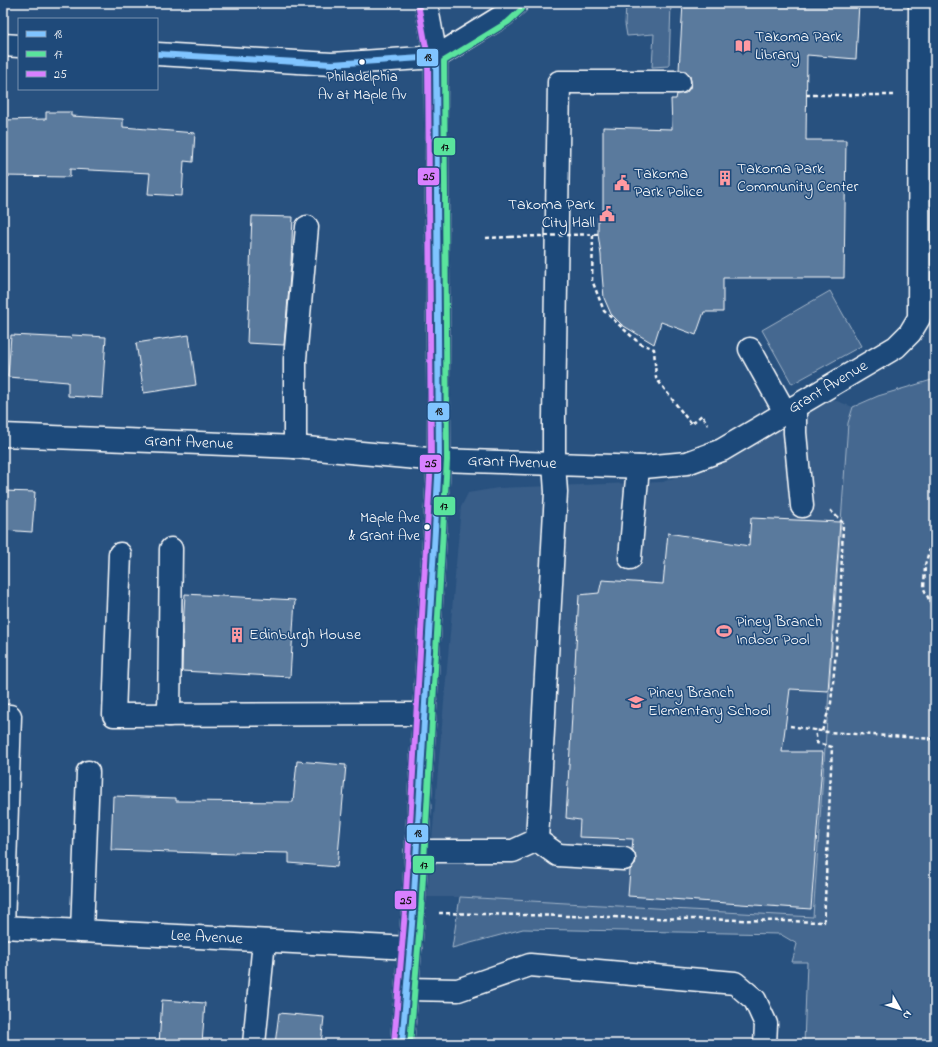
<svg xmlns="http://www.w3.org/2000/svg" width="938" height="1047" viewBox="0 0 938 1047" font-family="'Indie Flower',sans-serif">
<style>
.built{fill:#375d88}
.green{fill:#446890;stroke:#a2b4c8}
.building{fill:#5a7a9d;stroke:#fff}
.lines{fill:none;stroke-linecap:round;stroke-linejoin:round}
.minor-casing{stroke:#fff;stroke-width:25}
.major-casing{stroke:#fff;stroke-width:25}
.path{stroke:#fff;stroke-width:2.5;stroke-dasharray:4 3;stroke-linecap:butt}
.minor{stroke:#1f4a7a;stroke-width:22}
.major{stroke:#1f4a7a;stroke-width:22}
.path-bridge{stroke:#fff;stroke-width:2.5;stroke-dasharray:4 3;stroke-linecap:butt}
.bus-1-casing{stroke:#1f4a7a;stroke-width:9}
.bus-2-casing{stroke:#1f4a7a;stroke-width:9}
.bus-3-casing{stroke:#1f4a7a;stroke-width:9}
.bus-1{stroke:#80c4ff;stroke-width:6}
.bus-2{stroke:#5ae49d;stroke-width:6}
.bus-3{stroke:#d880ff;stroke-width:6}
.bus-dot{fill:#fff;stroke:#1f4a7a;stroke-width:1.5}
.labels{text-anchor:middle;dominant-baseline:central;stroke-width:3;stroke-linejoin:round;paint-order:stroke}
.bus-label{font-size:15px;fill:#fff;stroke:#1f4a7a}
.poi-label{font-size:16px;fill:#fff;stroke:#1f4a7a;text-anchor:start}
.street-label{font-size:16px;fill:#fff;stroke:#1f4a7a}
.line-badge{stroke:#1f4a7a;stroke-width:1.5}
.pale-badge-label{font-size:11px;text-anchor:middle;font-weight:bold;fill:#111}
</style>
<rect width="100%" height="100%" fill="#28517f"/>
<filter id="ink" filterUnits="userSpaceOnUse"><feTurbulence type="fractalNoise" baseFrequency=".025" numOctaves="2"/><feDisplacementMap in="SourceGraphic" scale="8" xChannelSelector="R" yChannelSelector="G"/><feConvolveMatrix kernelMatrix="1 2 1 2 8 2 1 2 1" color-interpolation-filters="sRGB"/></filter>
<g filter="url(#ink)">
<path class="built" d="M829 398 853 407 848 423 813 917 460 897H427L461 507 468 493 498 488 663 482 732 454Z"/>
<path class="green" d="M626 3H671L669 66 652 67 654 34 627 36 625 24Z
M830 291 861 346 792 384 762 330Z
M935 379V1044H804L807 962H792L797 944 780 934 523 929 452 948 460 897 813 917 848 423 853 407 878 396Z"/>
<path class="building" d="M683 3H859L856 59 807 55 806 140H846L844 278H723V312H704L696 335 661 322 654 344 622 325 611 314 604 298 602 274 601 255 598 234V217L603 216V127L672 129 671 99H676L677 94 686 93 690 88 691 82 690 76 686 71 679 70Z
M46 112H71V116L123 119V127L195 133 193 162 184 161 182 196 148 194 150 173 70 169V177L3 176V120L46 119Z
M252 216 293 217 291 264 284 345 247 343Z
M11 335 71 338 72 335 106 337 102 398 68 396V382L8 377Z
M189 335 196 385 144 393 136 343Z
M3 491 35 492 32 532 3 530Z
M751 518 840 522 828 691 790 689 782 752H823L811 909 628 896 630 870 634 866 636 860 635 854 632 849 633 839 579 837 580 820 566 818 579 595 599 593 602 580 663 584 668 533 749 546Z
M185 594 295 600 290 677 182 671 183 627Z
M297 761 346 765 337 867 289 863V853L235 852V854L111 850 113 796 176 798V801L293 802Z
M162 1000 205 1003 202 1044H159Z
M279 1013 324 1017 321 1044H275Z"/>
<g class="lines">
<defs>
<g id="minor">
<path d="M750 349 785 412"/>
<path d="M795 407V433L802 506"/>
<path id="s1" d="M3 435 295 447 439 460 644 467 687 463 722 450 896 347 910 333 919 318 920 3"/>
<path d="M295 447V359L307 227"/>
<path d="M120 554 114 715 424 714"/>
<path d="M630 558 638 467"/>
<path d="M169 715 171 549"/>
<path d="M3 716H10L3 927"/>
<path d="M537 840 558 855 624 859"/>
<path d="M416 851H513L537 840 556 492 554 464V418L559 82H679"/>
<path id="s2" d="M3 927 410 948"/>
<path d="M82 931 88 772"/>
<path d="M407 989 458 990 530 965 735 983 755 1000 766 1024 765 1044"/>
<path d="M254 1044 264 941"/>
<path d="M402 1044 413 912 439 460 436 57 426 3"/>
</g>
<path id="major" d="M3 45 19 46
M157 54 332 64 436 57 504 15 517 3"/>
</defs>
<use href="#minor" class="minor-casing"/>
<use href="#major" class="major-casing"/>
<path class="path" d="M806 95H893
M593 235 592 280 604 311 639 343 654 349 656 378 691 424 702 415 708 425
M486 238 510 237
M935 535 933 538 925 565 924 589 935 612
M790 726 827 732 935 739
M822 731 831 703 840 610 843 523 829 509
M439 913 824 922 832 747 817 743 815 729"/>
<use href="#minor" class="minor"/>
<use href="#major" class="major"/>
<path class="path-bridge" d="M510 237 598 234"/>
<defs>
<path id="bus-1" d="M157 54 332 64 436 57 439 460 413 912 402 1044"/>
<path id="bus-2" d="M410 1044 421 912 447 460 444 61 508 22 522 9"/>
<path id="bus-3" d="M394 1043 405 911 431 460 428 58 418 4"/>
</defs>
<use href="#bus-1" class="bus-1-casing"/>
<use href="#bus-2" class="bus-2-casing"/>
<use href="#bus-3" class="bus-3-casing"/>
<use href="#bus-1" class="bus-1"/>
<use href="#bus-2" class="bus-2"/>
<use href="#bus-3" class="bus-3"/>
</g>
</g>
<defs>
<symbol id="library-bare" viewBox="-9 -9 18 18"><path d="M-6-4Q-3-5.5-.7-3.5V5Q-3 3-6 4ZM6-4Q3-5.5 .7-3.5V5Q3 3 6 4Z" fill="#ff9aa2" stroke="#1f4a7a" stroke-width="2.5" paint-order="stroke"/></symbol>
<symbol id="building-bare" viewBox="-9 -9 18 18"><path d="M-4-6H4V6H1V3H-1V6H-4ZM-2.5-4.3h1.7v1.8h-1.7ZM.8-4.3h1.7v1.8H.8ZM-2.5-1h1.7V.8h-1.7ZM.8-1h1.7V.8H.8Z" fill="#ff9aa2" stroke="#1f4a7a" stroke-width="2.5" paint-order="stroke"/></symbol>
<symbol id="civic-bare" viewBox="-9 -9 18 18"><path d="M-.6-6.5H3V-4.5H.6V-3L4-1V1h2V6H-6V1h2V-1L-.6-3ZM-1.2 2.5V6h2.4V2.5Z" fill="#ff9aa2" stroke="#1f4a7a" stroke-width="2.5" paint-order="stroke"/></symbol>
<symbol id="stadium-bare" viewBox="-9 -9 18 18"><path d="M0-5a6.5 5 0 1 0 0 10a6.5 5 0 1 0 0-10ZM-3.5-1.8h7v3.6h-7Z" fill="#ff9aa2" stroke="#1f4a7a" stroke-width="2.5" paint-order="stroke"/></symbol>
<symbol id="school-bare" viewBox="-9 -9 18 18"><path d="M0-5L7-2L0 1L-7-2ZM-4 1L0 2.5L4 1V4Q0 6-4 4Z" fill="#ff9aa2" stroke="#1f4a7a" stroke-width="2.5" paint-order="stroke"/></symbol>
</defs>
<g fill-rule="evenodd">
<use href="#library-bare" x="732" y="35" width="22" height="22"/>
<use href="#building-bare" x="714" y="167" width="22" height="22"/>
<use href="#civic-bare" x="611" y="172" width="22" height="22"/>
<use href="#civic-bare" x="596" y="203" width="22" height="22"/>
<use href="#stadium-bare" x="713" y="620" width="22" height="22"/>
<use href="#building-bare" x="226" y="624" width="22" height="22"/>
<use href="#school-bare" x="625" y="691" width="22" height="22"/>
</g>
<g class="bus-dot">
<circle cx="362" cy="62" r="3.5"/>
<circle cx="427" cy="527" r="3.5"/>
</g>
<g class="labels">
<g class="bus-label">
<text x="362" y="77">Philadelphia<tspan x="362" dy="18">Av at Maple Av</tspan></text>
<text x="420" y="518" text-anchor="end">Maple Ave<tspan x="420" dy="18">&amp; Grant Ave</tspan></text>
</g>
<g class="poi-label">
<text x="755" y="37">Takoma Park<tspan x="755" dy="18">Library</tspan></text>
<text x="737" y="169">Takoma Park<tspan x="737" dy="18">Community Center</tspan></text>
<text x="634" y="174">Takoma<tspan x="634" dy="18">Park Police</tspan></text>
<text x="595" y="205" text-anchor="end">Takoma Park<tspan x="595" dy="18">City Hall</tspan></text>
<text x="736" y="622">Piney Branch<tspan x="736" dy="18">Indoor Pool</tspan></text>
<text x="249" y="635">Edinburgh House</text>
<text x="648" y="693">Piney Branch<tspan x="648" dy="18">Elementary School</tspan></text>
</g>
<g class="street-label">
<text stroke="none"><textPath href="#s1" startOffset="846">Grant Avenue</textPath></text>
<text stroke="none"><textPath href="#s1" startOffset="186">Grant Avenue</textPath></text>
<text stroke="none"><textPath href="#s1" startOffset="510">Grant Avenue</textPath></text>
<text stroke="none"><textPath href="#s2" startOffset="204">Lee Avenue</textPath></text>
</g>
</g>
<g class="line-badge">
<rect x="416" y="48" width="23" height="19" rx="4" fill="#80c4ff"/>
<rect x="433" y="137" width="23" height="19" rx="4" fill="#5ae49d"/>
<rect x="417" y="167" width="23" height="19" rx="4" fill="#d880ff"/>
<rect x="427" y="402" width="23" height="19" rx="4" fill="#80c4ff"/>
<rect x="419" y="454" width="23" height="19" rx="4" fill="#d880ff"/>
<rect x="433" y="496" width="23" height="20" rx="4" fill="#5ae49d"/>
<rect x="406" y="824" width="23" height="19" rx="4" fill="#80c4ff"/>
<rect x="412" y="855" width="23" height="19" rx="4" fill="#5ae49d"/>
<rect x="394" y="890" width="23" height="20" rx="4" fill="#d880ff"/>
</g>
<g class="pale-badge-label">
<text x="428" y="61">18</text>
<text x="445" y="151">17</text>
<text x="429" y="180">25</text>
<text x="439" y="415">18</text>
<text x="431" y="467">25</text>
<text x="444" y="510">17</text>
<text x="418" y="837">18</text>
<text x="424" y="869">17</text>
<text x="406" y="904">25</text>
</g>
<rect width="938" height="1047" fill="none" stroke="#1f4a7a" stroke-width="16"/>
<rect x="8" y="8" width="922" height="1031" fill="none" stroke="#fff" stroke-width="1.5" filter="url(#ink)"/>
<rect x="18" y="18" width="140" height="72" fill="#1f4a7a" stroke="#7992af"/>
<rect x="26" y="31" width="20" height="6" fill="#80c4ff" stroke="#7992af"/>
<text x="54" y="38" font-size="12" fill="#ffffff">18</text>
<rect x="26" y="51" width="20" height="6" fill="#5ae49d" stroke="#7992af"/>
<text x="54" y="58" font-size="12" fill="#ffffff">17</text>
<rect x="26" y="71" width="20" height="6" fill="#d880ff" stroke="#7992af"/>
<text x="54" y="78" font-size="12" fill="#ffffff">25</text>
<g transform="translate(900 1009) rotate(129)" stroke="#1f4a7a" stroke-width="3" paint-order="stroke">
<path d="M0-3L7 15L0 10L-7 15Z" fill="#ffffff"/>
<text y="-6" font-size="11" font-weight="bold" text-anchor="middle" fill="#ffffff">N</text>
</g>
</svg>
